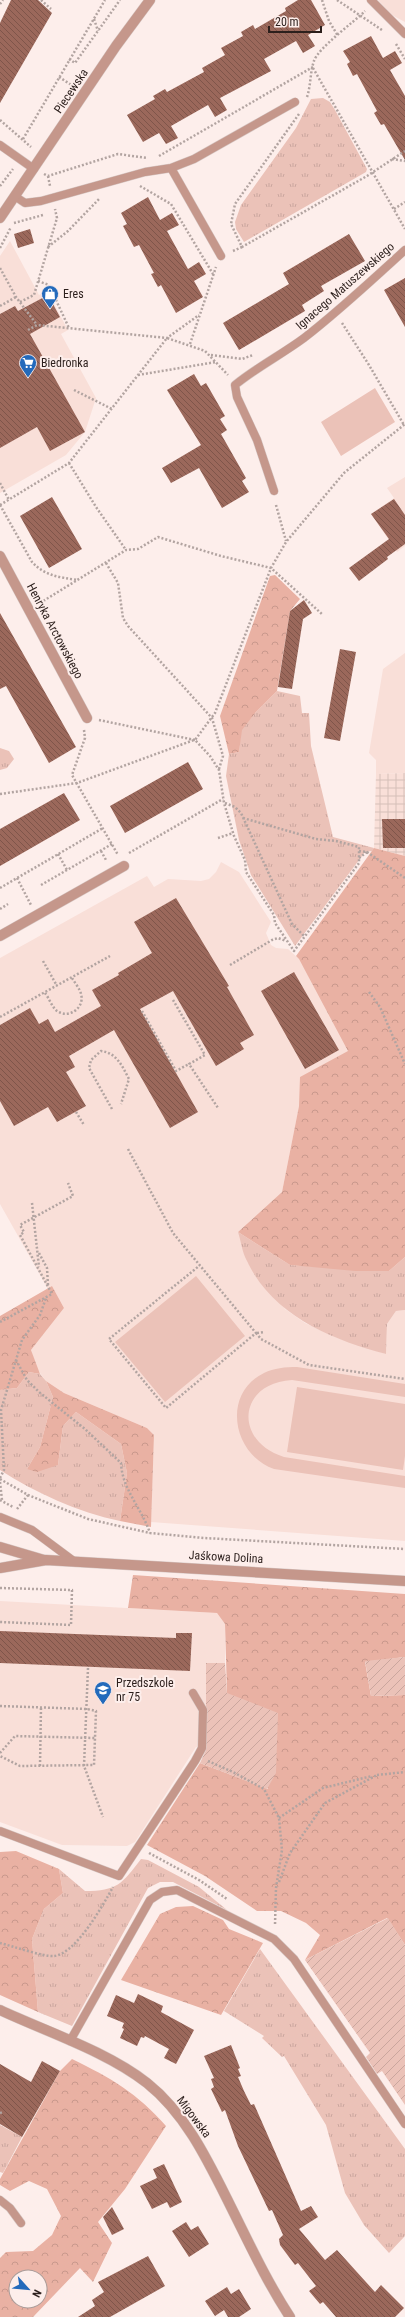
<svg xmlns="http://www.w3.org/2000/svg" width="405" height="2317" viewBox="0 0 405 2317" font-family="'Roboto Condensed',sans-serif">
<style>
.built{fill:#f9dfd8}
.industrial{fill:url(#industrial-grid)}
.grass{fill:url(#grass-tufts)}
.forest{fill:url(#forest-crowns);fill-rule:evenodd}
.garden{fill:url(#garden-furrows)}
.pitch{fill:#ebc2b8}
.building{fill:url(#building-back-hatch)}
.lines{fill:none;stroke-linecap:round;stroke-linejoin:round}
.service-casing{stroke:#d7c9c6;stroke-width:9}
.minor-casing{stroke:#d7c9c6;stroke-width:11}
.tertiary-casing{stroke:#d7c9c6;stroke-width:11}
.path{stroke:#b2a4a1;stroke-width:2.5;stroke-dasharray:2 2;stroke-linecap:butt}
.service{stroke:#c5978b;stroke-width:8}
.minor{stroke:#c5978b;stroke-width:10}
.tertiary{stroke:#c5978b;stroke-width:10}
.labels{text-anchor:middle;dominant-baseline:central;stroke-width:4;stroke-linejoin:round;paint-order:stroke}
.street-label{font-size:12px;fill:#2c1f1c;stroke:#fdeeeb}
.poi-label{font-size:12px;fill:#2c1f1c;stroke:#fdeeeb;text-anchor:start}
</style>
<defs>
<pattern id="industrial-grid" width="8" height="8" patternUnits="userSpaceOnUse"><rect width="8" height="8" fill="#f9dfd8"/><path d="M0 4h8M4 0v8" fill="none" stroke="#d6bfb9"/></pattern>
<pattern id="grass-tufts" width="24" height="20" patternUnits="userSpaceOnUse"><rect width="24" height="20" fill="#ebc2b8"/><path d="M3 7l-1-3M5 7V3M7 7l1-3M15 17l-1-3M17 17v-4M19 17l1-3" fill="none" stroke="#caa69e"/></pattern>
<pattern id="forest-crowns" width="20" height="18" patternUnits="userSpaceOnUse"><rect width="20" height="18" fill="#e9b1a3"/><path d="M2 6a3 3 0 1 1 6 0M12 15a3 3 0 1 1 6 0" fill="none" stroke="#c8988c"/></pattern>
<pattern id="garden-furrows" width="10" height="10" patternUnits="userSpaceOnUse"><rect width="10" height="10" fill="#ebc2b8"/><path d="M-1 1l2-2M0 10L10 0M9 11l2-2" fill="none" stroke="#caa69e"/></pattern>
<pattern id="building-back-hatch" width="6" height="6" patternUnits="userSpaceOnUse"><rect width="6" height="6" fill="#9b685b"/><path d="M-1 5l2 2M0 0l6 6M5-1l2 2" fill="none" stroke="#7f554a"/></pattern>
</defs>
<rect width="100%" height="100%" fill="#fdeeeb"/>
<path class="built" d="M378 0H405V22L390 14Z
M10 241 39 295 47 291 68 330 61 334 96 398 85 432 66 455 0 493V256Z
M405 477V546L397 552 371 514 394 498 387 488Z
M405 653V773L376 774V760L369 753 383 669Z
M221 862 239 872 271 922 266 933 271 945 276 948 288 949 299 959 361 1060 299 1106 282 1192 238 1232 285 1309 305 1323 335 1337 386 1354 387 1324 396 1311 405 1310V1541L151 1522 154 1435 147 1428 64 1393 46 1381 37 1369 31 1350 64 1308 52 1286 48 1289 0 1204V958L147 876 154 887 168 879 201 881 209 879 216 872Z
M0 1601 217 1613 225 1624V1663L206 1664V1750L196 1747 135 1842 127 1846 62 1845 0 1822Z"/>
<path class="industrial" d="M405 773V856L374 848 376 774Z"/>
<path class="grass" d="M323 98 330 102 335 110 367 169 366 172 244 242 236 229 235 222 241 205 296 128 311 99Z
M277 691 300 696 302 713H309L311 746 333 837 374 848 372 851 365 852 295 946 251 875 239 840 226 776 229 754 239 752 241 730 256 712Z
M0 748 9 751 14 759 7 768 0 770Z
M238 1232 290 1265 389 1271 405 1257V1310L396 1311 387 1324 386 1354C332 1340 272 1315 247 1261 242 1252 241 1241 238 1232Z
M29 1372 40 1374 46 1381 53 1397 40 1447 27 1469 58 1465 63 1426 76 1412 121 1444 127 1473 120 1521C77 1512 36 1493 0 1470V1390L17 1388Z
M141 1859 148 1860 199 1887 227 1910 173 1882H160L148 1888 72 2026 38 2012 32 1939 44 1909 63 1893 59 1869 85 1891C117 1891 122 1884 141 1859Z
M260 1949 405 2149V2236L389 2253 364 2225 345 2193 326 2125 284 2056 282 2057 262 2038 264 2036 224 2011Z
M0 2125 22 2137 3 2173 0 2172Z"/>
<path class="forest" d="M275 575 300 599 290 611 277 691 256 712 242 730 239 752 229 754 220 716 270 576Z
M374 848 405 856V1257L389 1271H355L290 1265 238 1232 282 1192 299 1106 300 1077 348 1051 299 959 296 956Z
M52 1286 64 1308 31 1350 40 1374 29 1372 17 1388 0 1390V1316Z
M46 1381 64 1393 147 1428 154 1435 151 1527 120 1521 127 1473 121 1444 76 1412 63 1426 58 1465 37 1472 27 1469 40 1447 53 1397Z
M133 1575 405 1594V1657L365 1662 371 1696 405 1695V1945L387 1918 305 1960 320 1935 306 1923 281 1911H257L205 1876 147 1845 200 1763 268 1789 227 1693 225 1624 217 1613 128 1608Z
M16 1851 59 1869 63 1893 44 1909 32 1939 38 2012 0 1995V1852Z
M193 1906 223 1920 229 1929 263 1943 221 2015 121 1980 160 1914 176 1907Z
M72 2059C111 2078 137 2093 166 2126L125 2189 98 2222 112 2243 93 2282 80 2268 33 2317H0V2258L6 2252 33 2251 52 2235 61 2216 47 2189 29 2181 10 2191 0 2185V2179L60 2071ZM16 2277H40V2301H16Z"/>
<path class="garden" d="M405 1657V1695L371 1696 365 1661Z
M206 1663H225L227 1693 278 1713 276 1773 267 1789 200 1763 206 1750Z
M388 1918 405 1945V2105L382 2071 377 2074 366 2057 370 2053 305 1960Z"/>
<path class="pitch" d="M375 388 395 422 341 456 321 422Z
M196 1276 245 1336 165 1402 115 1342Z
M297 1367 405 1384V1397L292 1380C238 1383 233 1441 284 1457L405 1476V1488L274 1469C233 1455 221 1394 264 1373 274 1368 285 1367 297 1367Z
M297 1387 405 1404V1456L403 1470 287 1452Z"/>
<path class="building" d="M11 0H38L52 13 0 103V23Z
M298 0H311L325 25 308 35 315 46 303 53 296 41 264 59 271 71 220 98 227 110 215 117 208 105 171 126 178 138 166 144 159 133 143 142 127 115 155 99 153 96 165 89 167 92 204 72 202 68 225 55 221 48 243 36 241 32 253 25 255 29 286 11 285 8Z
M371 36 383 58 395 51 402 63 390 70 405 96V160L384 124 381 125 374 113 377 111 357 74 353 76 347 64 350 62 343 51Z
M148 197 160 220 172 213 179 225 167 231 188 269 199 262 206 274 194 281 203 297 176 313 161 285 158 287 151 274 154 273 139 245 134 247 123 226 127 224 121 213Z
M30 229 34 243 18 248 14 234Z
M349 234 365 261 321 286 324 291 302 305 305 311 239 350 223 323 289 284 283 273Z
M405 278V327L384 290Z
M48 295 60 317 30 334 85 432 50 451 37 427 0 448V314L15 306 18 311Z
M194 374 201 386 206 383 225 416 220 419 227 430 221 434 246 478 242 481 249 492 222 508 199 468 171 483 162 468 201 445 167 390Z
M52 497 82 549 49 568 20 516Z
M394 499 405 515V544L387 557 388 559 359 581 349 568 389 539 371 514Z
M304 600 312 613 303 619 292 689 278 687 290 611Z
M0 613 76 747 49 763 6 686 0 689Z
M340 649 356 652 340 741 324 738Z
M188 762 203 789 125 833 110 806Z
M64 793 80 820 0 866V829Z
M382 819H405V848H383Z
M176 898 229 986 227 987 254 1035 240 1043 244 1049 216 1066 173 991 140 1009 198 1112 170 1128 114 1030 69 1056 75 1067 66 1072 86 1106 57 1122 48 1107 14 1126 0 1101V1025L30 1008 39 1024 48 1019 55 1032 101 1006 92 990 119 975 118 973 152 953 134 922Z
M294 972 339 1050 305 1069 261 991Z
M0 1631 176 1638V1633H192L190 1671 0 1663Z
M138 1994 163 2006 161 2012 194 2030 176 2064 164 2058 169 2049 145 2036 144 2038 141 2037 137 2046 120 2038 124 2029 122 2028 124 2023 107 2016 116 1995 134 2003Z
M231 2045 240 2068 238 2069 241 2076 238 2077 244 2091 251 2105 254 2104 301 2211 311 2206 318 2217 299 2229 325 2260 337 2250 375 2292 381 2285 404 2308 395 2317H336L323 2302 320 2304 309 2291 316 2286 298 2263 295 2265 280 2245 279 2239 283 2235 272 2210 269 2211 238 2146 225 2110 222 2112 211 2089 214 2087 211 2079 214 2078 204 2056Z
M42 2061 60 2071 22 2137 0 2124V2064L31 2082Z
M164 2164 182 2202 170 2208 167 2202 152 2209 140 2186 157 2178 153 2169Z
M112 2207 124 2229 112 2235 103 2217Z
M186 2222 191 2230 198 2226 209 2244 189 2257 172 2231Z
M148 2256 165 2286 110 2317H78L95 2306 92 2300 104 2292 98 2282Z
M227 2287 231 2294 239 2289 251 2309 239 2317H228L224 2310 215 2316 205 2301Z"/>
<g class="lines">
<defs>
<path id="service" d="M371 0 405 34
M0 145 34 169
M171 168 221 256
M16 197 25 203 41 201 145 172 171 168 194 159 295 102
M274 491 257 440 237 397 235 385C257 367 281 355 304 338 339 311 372 280 405 250
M0 1517 32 1530 75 1562
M0 1831 119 1876 195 1761 202 1748 203 1710 193 1693
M70 2041 150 1900 162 1892 177 1890 274 1939 294 1959 405 2124
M0 2200 10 2208 21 2223"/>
<path id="minor" d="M0 218 116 46 150 0
M0 556 87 718
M0 936 124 866
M0 2010C47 2032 106 2051 147 2083 186 2114 208 2161 230 2205 249 2243 267 2282 290 2317"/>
<path id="tertiary" d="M0 1547 44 1560
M0 1568 46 1560 405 1581"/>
</defs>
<use href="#service" class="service-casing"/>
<use href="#minor" class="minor-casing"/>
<use href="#tertiary" class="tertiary-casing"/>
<path class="path" d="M41 0 51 9
M322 0 329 21 338 36
M337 0 382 30
M0 4 3 0
M94 19 98 31
M396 44 405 59
M69 59 75 63 120 0
M313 68 405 229
M59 77 73 86
M307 97C311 85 310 72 314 61 318 48 354 22 365 11
M299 114 235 204 231 224 242 247 367 176 405 151
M0 120 31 147
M23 139 105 0
M159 156 313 67
M392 159 405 161
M44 174 48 176 118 154 147 158
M48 176 50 186
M0 186 13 169
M140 186 171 204 213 274
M394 209 405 202
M14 223 43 215
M48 247 68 231 100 198
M0 248 11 227
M233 251 242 247
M0 268 16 297 37 325
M38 281 49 285 69 328
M20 302 34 295 57 218 55 209
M0 306 16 297
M342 323 369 365 404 425
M28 330 37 325 167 338 199 315
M190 344 216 267
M211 355 242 359 253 355
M138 375 216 362
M74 390 112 409
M69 463 96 507 126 550
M0 483 9 500
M0 505 69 463 167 338 205 351 228 375
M0 505 32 562C45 576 59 577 77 580
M276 505 286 541
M106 563 118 583 123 618 128 626 212 718 223 756 219 769
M40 603 126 550 138 549 158 537 221 556 271 568 323 615
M99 720 195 740
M84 730 85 738 72 775 118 855
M0 794 77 783 194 740
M225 803 235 807 241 813 292 924 305 937
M243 818 316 839 336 841 359 847V863L294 951 275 923 274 915 246 872 245 860 234 836 224 803 219 770 210 756 195 740 215 713 271 568 286 542 344 473 405 424
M218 838 233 833
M101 851 106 860
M359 851 367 852 405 878
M129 853 223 799
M58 854 67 870
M359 858 367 852
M17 878 31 905
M41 885 112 844
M0 888 103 828
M0 909 8 904
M43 961 57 986
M230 965 272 940 278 938 286 941
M369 992 380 1007 405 1064
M45 993C49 998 52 1007 57 1011 69 1019 85 1008 81 994 80 989 75 983 72 978
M173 1000 205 1055 189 1064 218 1108
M142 1011 176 1071 189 1064
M0 1017 110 956
M112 1109 89 1068 91 1060 101 1051C117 1053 122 1066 129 1079L121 1104
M76 1112 84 1125
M128 1149 173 1233 256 1333 166 1408 109 1339 199 1266
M32 1203 39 1267
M39 1253 47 1268 48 1285
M0 1322 52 1294 20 1235 24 1232 20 1225 73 1196 68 1183
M256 1333 261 1339 309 1365 405 1379
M257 1333 264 1332
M16 1360 27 1380 39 1392 85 1429 121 1463C122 1489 142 1509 150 1533
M0 1478 4 1470 1 1410 22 1340 40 1315 46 1298
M0 1479 28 1495 88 1519 150 1533 204 1538 405 1549
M0 1482 2 1500
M0 1500 13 1507
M17 1509 28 1495
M0 1588 72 1590 71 1625 0 1622
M88 1668 84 1766 103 1817
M0 1706 87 1709 96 1711 94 1765 20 1766 0 1756
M0 1753 15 1736 95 1738
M208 1761 233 1772 264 1789 279 1818 282 1850 276 1888 275 1925
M40 1766 41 1707
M377 1775 405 1772
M279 1818 323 1788 372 1776
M149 1853 199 1880 227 1899
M279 1882 290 1853 325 1803 377 1775
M0 1943C12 1946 44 1957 54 1956 76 1954 103 1905 113 1887
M0 2113 3 2112"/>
<use href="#service" class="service"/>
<use href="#minor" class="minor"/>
<use href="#tertiary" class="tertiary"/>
</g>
<defs>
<symbol id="shop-pin" viewBox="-11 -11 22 30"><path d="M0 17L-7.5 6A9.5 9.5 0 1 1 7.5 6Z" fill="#236abb" stroke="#fdeeeb"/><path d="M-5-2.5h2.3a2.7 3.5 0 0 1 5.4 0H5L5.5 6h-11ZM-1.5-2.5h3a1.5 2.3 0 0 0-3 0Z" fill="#fff"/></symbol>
<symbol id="supermarket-pin" viewBox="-11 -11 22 30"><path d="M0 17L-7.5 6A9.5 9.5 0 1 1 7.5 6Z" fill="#236abb" stroke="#fdeeeb"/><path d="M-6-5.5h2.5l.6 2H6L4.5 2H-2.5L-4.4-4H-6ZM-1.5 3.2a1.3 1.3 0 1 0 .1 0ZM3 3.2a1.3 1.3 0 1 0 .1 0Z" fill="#fff"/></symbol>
<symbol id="school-pin" viewBox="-11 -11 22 30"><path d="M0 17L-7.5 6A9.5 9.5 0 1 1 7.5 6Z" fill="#236abb" stroke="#fdeeeb"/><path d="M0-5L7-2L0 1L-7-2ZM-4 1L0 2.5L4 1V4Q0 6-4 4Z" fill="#fff"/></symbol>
</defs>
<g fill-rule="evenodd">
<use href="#shop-pin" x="40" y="284" width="20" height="27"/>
<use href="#supermarket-pin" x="18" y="353" width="20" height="27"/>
<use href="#school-pin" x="93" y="1680" width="20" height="27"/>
</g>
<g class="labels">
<g class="street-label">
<text transform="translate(71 91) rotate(-56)">Piecewska</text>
<text transform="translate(345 286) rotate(-41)">Ignacego Matuszewskiego</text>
<text transform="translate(55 631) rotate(62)">Henryka Arctowskiego</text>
<text transform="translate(226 1557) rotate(3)">Jaśkowa Dolina</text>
<text transform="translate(194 2117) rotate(53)">Migowska</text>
</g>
<g class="poi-label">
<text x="63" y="294">Eres</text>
<text x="41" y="363">Biedronka</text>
<text x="116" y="1683">Przedszkole<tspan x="116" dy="14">nr 75</tspan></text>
</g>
</g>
<g transform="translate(28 2289) rotate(117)"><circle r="19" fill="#fdeeeb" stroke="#a99b98"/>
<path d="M0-3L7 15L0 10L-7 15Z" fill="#236abb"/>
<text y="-6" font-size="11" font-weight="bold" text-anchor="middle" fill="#2c1f1c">N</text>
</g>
<path d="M269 26v6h52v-6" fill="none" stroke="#2c1f1c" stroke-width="2"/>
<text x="275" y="26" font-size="12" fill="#2c1f1c" stroke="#fdeeeb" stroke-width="3" paint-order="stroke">20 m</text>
</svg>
